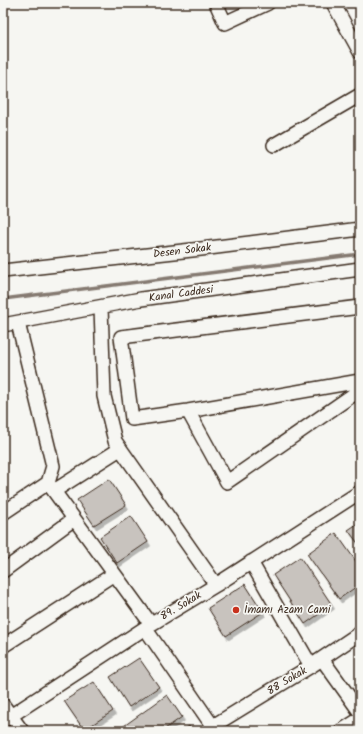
<svg xmlns="http://www.w3.org/2000/svg" width="363" height="734" viewBox="0 0 363 734" font-family="Kalam,sans-serif">
<style>
.lines{fill:none;stroke-linecap:round;stroke-linejoin:round}
.stream{stroke:#857a71;stroke-width:3.5}
.building{fill:#c8c3be;stroke:#3b2a1e;filter:url(#shadow)}
.minor-casing{stroke:#3b2a1e;stroke-width:16}
.minor{stroke:#f6f6f2;stroke-width:13}
.poi-dot{fill:#c8321e;stroke:#f6f6f2;stroke-width:1.5}
.labels{text-anchor:middle;dominant-baseline:central;stroke-width:3.5;stroke-linejoin:round;paint-order:stroke}
.street-label{font-size:11px;fill:#3b2a1e;stroke:#f6f6f2}
.poi-label{font-size:11px;fill:#3b2a1e;stroke:#f6f6f2;text-anchor:start}
</style>
<defs>
<filter id="shadow"><feDropShadow dx="2.5" dy="4" stdDeviation="0" flood-color="#0004"/></filter>
</defs>
<rect width="100%" height="100%" fill="#f6f6f2"/>
<filter id="ink" filterUnits="userSpaceOnUse"><feTurbulence type="fractalNoise" baseFrequency=".025" numOctaves="2"/><feDisplacementMap in="SourceGraphic" scale="8" xChannelSelector="R" yChannelSelector="G"/><feConvolveMatrix kernelMatrix="1 2 1 2 8 2 1 2 1" color-interpolation-filters="sRGB"/></filter>
<g filter="url(#ink)">
<g class="lines">
<path class="stream" d="M3 299 360 254"/>
</g>
<path class="building" d="M109 479 126 505 94 525 77 500Z
M131 516 148 542 117 563 100 537Z
M360 522V546L348 530Z
M336 533 360 567V584L339 599 307 554Z
M300 557 332 605 305 624 273 575Z
M245 584 263 612 226 636 208 608Z
M139 658 159 687 129 707 110 677Z
M94 682 113 711 84 730 64 701Z
M167 695 182 717 162 731H117Z
M189 726 193 731H182Z"/>
<g class="lines">
<defs>
<path id="minor" d="M216 3 225 23 268 3
M333 3 360 52
M274 145 360 95
M3 271 201 249 360 229
M101 307 104 396 115 441 216 585
M360 307 121 337 132 419 188 411 360 381
M3 325 141 299 360 269
M188 411 227 482 360 390
M48 483 151 624
M54 491 120 449
M3 513 48 483 53 466 18 323
M251 562 311 666
M3 571 74 519
M145 628 216 731
M3 646 114 574
M322 659 360 712
M3 705 22 731
M3 721 145 628 216 585 360 492
M213 726 311 666 360 633
M341 731 360 719"/>
</defs>
<use href="#minor" class="minor-casing"/>
<use href="#minor" class="minor"/>
</g>
</g>
<circle class="poi-dot" cx="236" cy="610" r="4"/>
<g class="labels">
<g class="street-label">
<text transform="translate(182 251) rotate(-7)">Desen Sokak</text>
<text transform="translate(181 294) rotate(-8)">Kanal Caddesi</text>
<text transform="translate(181 606) rotate(-31)">89. Sokak</text>
<text transform="translate(287 681) rotate(-31)">88 Sokak</text>
</g>
<g class="poi-label">
<text x="244" y="610">İmamı Azam Cami</text>
</g>
</g>
<rect width="363" height="734" fill="none" stroke="#f6f6f2" stroke-width="16"/>
<rect x="8" y="8" width="347" height="718" fill="none" stroke="#3b2a1e" stroke-width="1.5" filter="url(#ink)"/>
</svg>
